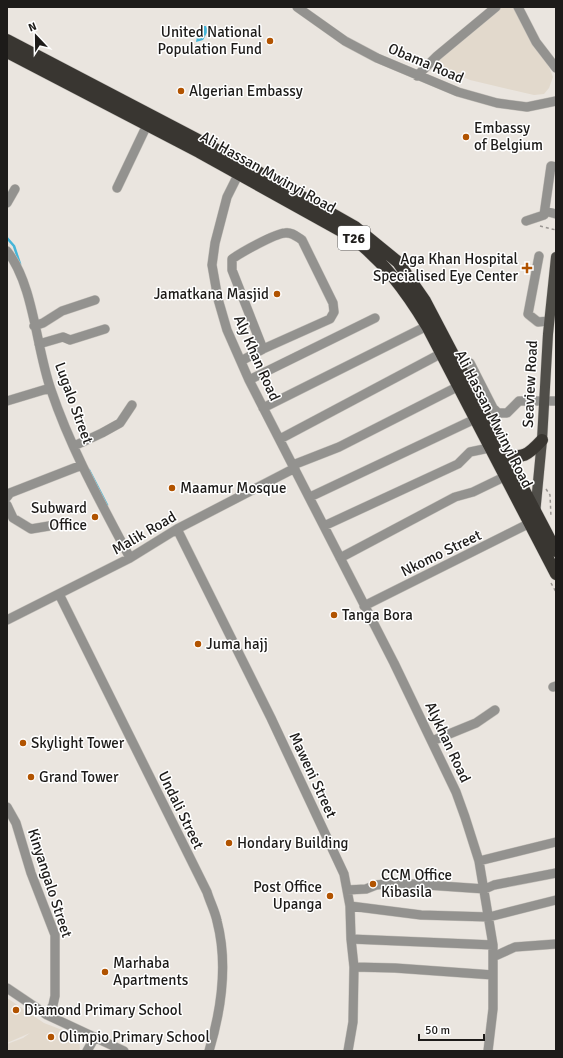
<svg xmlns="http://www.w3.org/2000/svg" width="563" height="1058" viewBox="0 0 563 1058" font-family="Signika,sans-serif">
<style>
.built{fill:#e2d9cc}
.water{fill:#45b5d8}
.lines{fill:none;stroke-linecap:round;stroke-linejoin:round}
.stream{stroke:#45b5d8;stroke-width:2.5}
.minor-casing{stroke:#c5c1bb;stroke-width:10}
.major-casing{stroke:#c5c1bb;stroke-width:11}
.highway-casing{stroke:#c5c1bb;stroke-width:13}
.path{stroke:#999591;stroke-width:1.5;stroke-dasharray:3 3;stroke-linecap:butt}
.minor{stroke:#93928f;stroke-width:9}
.major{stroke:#504e49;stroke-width:10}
.highway{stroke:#393631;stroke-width:12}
.poi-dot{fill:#b15300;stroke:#fff;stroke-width:1.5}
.labels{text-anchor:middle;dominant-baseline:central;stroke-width:3;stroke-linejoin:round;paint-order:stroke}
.shield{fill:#fff;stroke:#615f5e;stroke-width:1}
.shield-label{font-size:14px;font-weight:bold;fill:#1d1b19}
.poi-label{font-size:15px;fill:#1d1b19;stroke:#fff;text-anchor:start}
.street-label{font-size:15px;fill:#1d1b19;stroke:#fff}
</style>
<rect width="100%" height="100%" fill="#eae5df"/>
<path class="built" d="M492 7H513L549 67 553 77 549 88 544 94 534 95 470 80 431 64Z
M7 998 44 1023 78 1036 80 1048 79 1051H7V1044L23 1038 30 1033 7 1043Z"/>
<path class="water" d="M202 26H206L208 31 203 40 196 42 198 32Z"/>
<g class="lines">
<path class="stream" d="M7 238 14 246 20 264
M89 470 107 505"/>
<defs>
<path id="minor" d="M297 7 345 41 377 58 458 92 497 103 527 107 556 101
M518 7 536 42 556 68
M417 76 437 56 496 7
M243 169 236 179 227 197 215 243 212 265 218 299 227 330 249 380 394 663 456 792 465 817 479 861 493 945V1009L488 1051
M117 188 147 125
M7 203 15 189
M545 211 556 214
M526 221 544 215 551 166 556 167
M7 251C34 285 36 348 51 390 71 449 101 503 130 558
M539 256 528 314 538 322 549 321
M34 326 43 323 62 311 95 300
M39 344 63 337 70 340 105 329
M241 361 263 349 330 319 334 312 333 303 302 240C296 236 292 232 285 233 274 234 242 252 232 259V270L263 349
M461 367 470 363 493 408 498 413H507L519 401H556
M249 380 375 318
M7 401 50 388
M263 408 427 326
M280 439 442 353
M74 446 102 433 120 423 132 405
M293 465 339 447 459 386
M7 497 10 493 82 465
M310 497 475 419
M7 505 13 518 31 529 49 526
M324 526 458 464 470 452 489 448
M177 529 271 718 344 874 350 906 351 939 354 967 353 1022 348 1051
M340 558 455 497 473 492 504 477
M59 594 207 892C210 902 215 911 217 921 228 963 221 1011 209 1051
M364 606 530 523
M7 620 130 558 177 529 295 468
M553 687 556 686
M432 741 476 723 495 710
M7 807 16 823 31 873 55 935V996L53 1005 47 1015
M479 861 556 842
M347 890 366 889 376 885 397 883 485 889 494 885 556 873
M350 906 421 915 489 917 556 900
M351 939 493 945
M493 957 515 947 556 944
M354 967 395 968 493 975
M7 988 47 1015 124 1051
M87 1051 95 1037"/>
<path id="major" d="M535 514 542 440 548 334 556 257"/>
<path id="highway" d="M7 40 246 165 355 227 398 262 425 301 556 551
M7 52 199 152 352 237C385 263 405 290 427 326L556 574
M503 452C522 461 529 454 542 440"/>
</defs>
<use href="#minor" class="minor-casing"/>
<use href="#major" class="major-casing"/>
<use href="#highway" class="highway-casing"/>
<path class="path" d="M540 226 556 230
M546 489 550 495 551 517
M551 583 556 592"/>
<use href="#minor" class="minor"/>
<use href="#major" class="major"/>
<use href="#highway" class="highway"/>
</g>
<g class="poi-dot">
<circle cx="270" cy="41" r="4"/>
<circle cx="181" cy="91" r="4"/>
<circle cx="466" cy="137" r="4"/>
<path d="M525 262h4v4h4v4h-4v4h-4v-4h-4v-4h4z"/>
<circle cx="277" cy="294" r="4"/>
<circle cx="172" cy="488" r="4"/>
<circle cx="95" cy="517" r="4"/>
<circle cx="334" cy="615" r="4"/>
<circle cx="198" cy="644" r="4"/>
<circle cx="23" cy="743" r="4"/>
<circle cx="31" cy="777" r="4"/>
<circle cx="229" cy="843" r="4"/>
<circle cx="373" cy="884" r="4"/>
<circle cx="330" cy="896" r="4"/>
<circle cx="105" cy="972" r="4"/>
<circle cx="16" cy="1010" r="4"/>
<circle cx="51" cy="1037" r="4"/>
</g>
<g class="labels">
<rect class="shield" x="338" y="226" width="32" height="24" rx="3"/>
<g class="shield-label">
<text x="354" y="238">T26</text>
</g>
<g class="poi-label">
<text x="262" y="32" text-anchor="end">United National<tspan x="262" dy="17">Population Fund</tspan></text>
<text x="189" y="91">Algerian Embassy</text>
<text x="474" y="128">Embassy<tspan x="474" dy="17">of Belgium</tspan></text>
<text x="518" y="259" text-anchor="end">Aga Khan Hospital<tspan x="518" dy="17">Specialised Eye Center</tspan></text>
<text x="269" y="294" text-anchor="end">Jamatkana Masjid</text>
<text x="180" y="488">Maamur Mosque</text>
<text x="87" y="508" text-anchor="end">Subward<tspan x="87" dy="17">Office</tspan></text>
<text x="342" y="615">Tanga Bora</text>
<text x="206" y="644">Juma hajj</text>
<text x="31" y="743">Skylight Tower</text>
<text x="39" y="777">Grand Tower</text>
<text x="237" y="843">Hondary Building</text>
<text x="381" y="875">CCM Office<tspan x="381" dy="17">Kibasila</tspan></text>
<text x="322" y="887" text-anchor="end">Post Office<tspan x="322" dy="17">Upanga</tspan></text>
<text x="113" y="963">Marhaba<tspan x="113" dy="17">Apartments</tspan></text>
<text x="24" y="1010">Diamond Primary School</text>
<text x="59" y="1037">Olimpio Primary School</text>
</g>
<g class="street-label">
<text transform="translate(426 63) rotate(23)">Obama Road</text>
<text transform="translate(268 172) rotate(29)">Ali Hassan Mwinyi Road</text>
<text transform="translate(257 358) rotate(66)">Aly Khan Road</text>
<text transform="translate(530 384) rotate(-87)">Seaview Road</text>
<text transform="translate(74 403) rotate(70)">Lugalo Street</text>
<text transform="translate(494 419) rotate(63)">Ali Hassan Mwinyi Road</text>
<text transform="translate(144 533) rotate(-30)">Malik Road</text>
<text transform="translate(441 553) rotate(-26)">Nkomo Street</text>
<text transform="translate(448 742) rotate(65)">Alykhan Road</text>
<text transform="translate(313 775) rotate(65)">Maweni Street</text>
<text transform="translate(181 810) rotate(64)">Undali Street</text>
<text transform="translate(50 883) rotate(72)">Kinyangalo Street</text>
</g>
</g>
<rect width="563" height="1058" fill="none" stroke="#1d1b19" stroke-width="16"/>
<g transform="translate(36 36) rotate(338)" stroke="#ffffff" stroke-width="3" paint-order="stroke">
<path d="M0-3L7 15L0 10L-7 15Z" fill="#1d1b19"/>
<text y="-6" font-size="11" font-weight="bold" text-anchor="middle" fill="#1d1b19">N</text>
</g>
<path d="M419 1034v6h65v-6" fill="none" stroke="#1d1b19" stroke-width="2"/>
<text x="425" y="1034" font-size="12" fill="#1d1b19" stroke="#ffffff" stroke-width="3" paint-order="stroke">50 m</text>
</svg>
